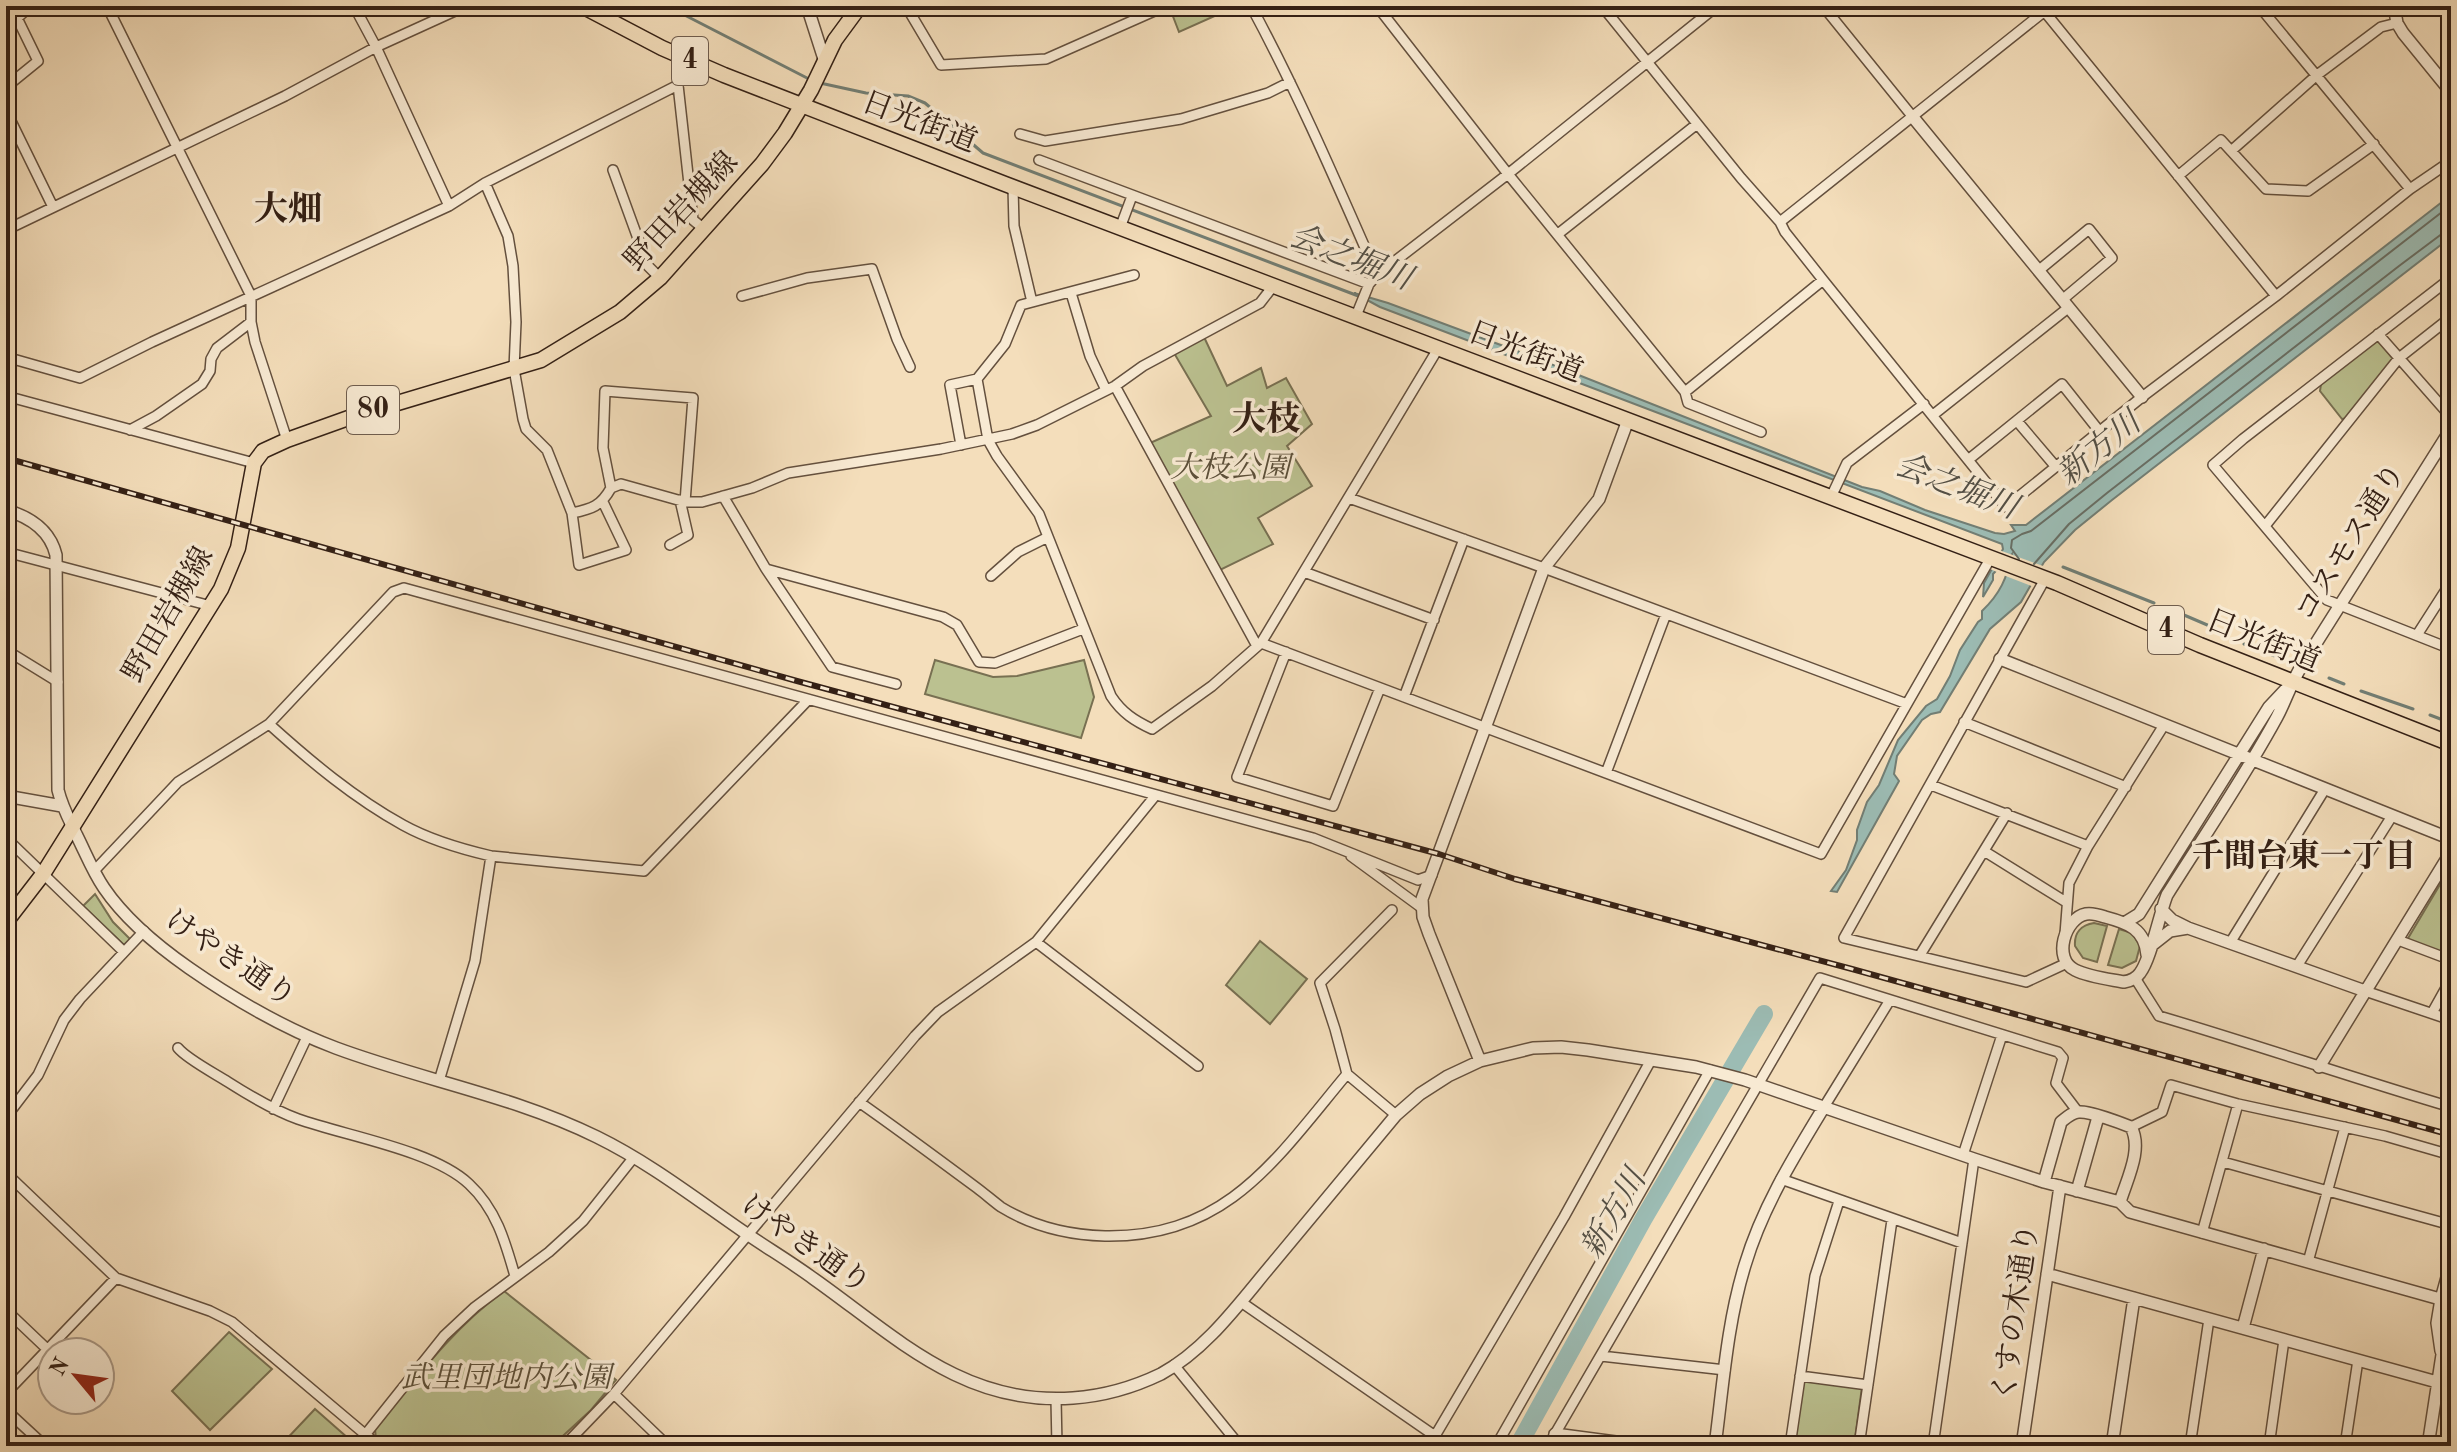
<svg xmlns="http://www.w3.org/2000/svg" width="2457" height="1452" viewBox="0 0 2457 1452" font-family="'Old Standard TT','Noto Serif JP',serif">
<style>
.green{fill:#bbc190;stroke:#787052;stroke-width:2}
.water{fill:#9cbcb4;stroke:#727e74;stroke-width:2}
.pier{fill:#f4debb}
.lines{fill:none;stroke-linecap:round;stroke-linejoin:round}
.shore{stroke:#686e64;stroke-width:2}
.stream{stroke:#727e74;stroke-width:3}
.river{stroke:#9cbcb4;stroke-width:18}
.minor-casing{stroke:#64503e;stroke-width:12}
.tertiary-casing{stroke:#64503e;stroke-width:14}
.primary-casing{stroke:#342015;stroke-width:17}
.trunk-casing{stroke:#342015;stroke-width:17}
.minor{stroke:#f8ead3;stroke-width:9}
.tertiary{stroke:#f8ead3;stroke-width:11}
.primary{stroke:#f4debb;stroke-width:14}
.trunk{stroke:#f4debb;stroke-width:14}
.rail-casing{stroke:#342015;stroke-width:6}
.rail{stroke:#f8ead3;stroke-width:3;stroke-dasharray:9;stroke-linecap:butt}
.labels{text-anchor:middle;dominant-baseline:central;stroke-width:7;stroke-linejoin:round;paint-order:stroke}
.shield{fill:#f8ead3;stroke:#6f5d4e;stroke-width:2}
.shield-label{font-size:28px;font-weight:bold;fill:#342015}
.street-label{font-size:30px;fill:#342015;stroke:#f8ead3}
.park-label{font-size:30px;font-style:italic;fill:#5c503a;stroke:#f8ead3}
.water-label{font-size:32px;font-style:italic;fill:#534f45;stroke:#f8ead3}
.neighbourhood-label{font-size:32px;font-weight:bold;fill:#342015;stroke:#f8ead3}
.quarter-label{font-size:34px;font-weight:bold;fill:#342015;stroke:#f8ead3}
</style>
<rect width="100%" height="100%" fill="#f4debb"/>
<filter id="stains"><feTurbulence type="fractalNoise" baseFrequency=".0025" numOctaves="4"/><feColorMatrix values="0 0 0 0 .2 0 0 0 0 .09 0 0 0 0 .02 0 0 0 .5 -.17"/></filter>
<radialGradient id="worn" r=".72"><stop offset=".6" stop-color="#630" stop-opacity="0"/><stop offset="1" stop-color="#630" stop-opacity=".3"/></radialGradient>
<path class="green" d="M1169 6H1237L1179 32Z
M1204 337 1227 386 1261 368 1267 388 1286 378 1312 424 1287 446 1312 486 1258 518 1273 544 1220 570 1150 443 1211 416 1174 353Z
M2378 340 2393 359 2348 418 2342 419 2320 391 2321 384Z
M935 660 993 677 1017 676 1084 660 1094 697 1081 738 925 694Z
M2451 866V955L2407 940Z
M95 894 113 922 130 939 124 945 83 906Z
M2094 923 2107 926 2097 962 2083 958 2075 946C2074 933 2081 925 2094 923Z
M2119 929 2132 933 2140 946 2136 961 2122 968 2108 965Z
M1260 941 1307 979 1270 1024 1226 985Z
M504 1291 616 1380 591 1410 552 1446H385L376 1439 375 1429C415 1380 453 1328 504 1291Z
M229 1332 272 1369 210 1430 172 1391Z
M1803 1379 1862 1387 1854 1446H1794Z
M315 1409 357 1446H280Z"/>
<path class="water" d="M2451 195V237L2112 500 2075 530 2044 562 2021 602 1990 629 1940 712 1931 714 1922 720 1897 756 1894 774 1899 781 1837 892 1831 891 1846 870 1857 840V830L1867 802 1879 785 1898 740 1926 706 1937 699 1950 676 1960 650 1978 622 1982 619V611C2000 594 2007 578 2012 554L1993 574V580L1983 597 1984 583 2003 549 2002 544 1380 307 1354 293 1388 303 1533 357 1862 487 1880 491 1925 510 1995 533 2004 534 2015 531 2011 525H2026Z"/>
<path class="pier" d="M1999 550 2046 567 2034 587 2003 575 2005 566 1999 573 1988 568Z"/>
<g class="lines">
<path class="shore" d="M2019 559 2011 548 2012 540 2022 534 2031 531 2451 205
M2034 564 2069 524 2107 493 2399 266 2443 233 2451 231"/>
<path class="stream" d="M667 6 809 79
M820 83 866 93 908 96 925 103 983 153 1361 297
M2063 567 2154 603
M2177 612 2219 630 2223 635
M2244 644 2275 656
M2329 678 2344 684
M2361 691 2413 709
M2430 715 2451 723"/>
<path class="river" d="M6 18 21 6
M1518 1446 1644 1218 1764 1014"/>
<defs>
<path id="minor" d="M107 6 251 296V322L255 342 287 440
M354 6 376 47 449 206
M906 6 941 65 1046 59 1159 9 1158 6
M1251 6C1298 93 1337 184 1377 275
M1377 6 1508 174 1685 392 1688 403 1761 432
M1602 6 1741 178 1780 222 1785 232 1823 280 2006 507 2142 397 2276 296 2410 189 2451 161
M1823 6 1912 116
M2040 6 2276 296
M2259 6 2410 189
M2445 6 2451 14
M6 27 17 18
M678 85 693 220 704 229
M6 87 38 61 17 18 31 6
M6 111 53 207
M1020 134 1045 141 1181 119 1268 93 1290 82
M2231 151 2317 75 2381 27 2397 23
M1039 160 1369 284
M613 170 648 266 660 278
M2178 176 2221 140 2266 189 2308 191 2374 144
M485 183 508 236 513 266 516 322 514 369 523 419 526 429 547 450 572 513 579 565 626 550 603 502
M1013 187 1014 226 1032 302
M1780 222 2051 6
M1120 228 1132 196
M6 230 285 96 376 47 466 6
M1558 234 1697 124
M2038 271 2089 229 2112 258 2062 300
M1134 275 1021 305 1005 344 977 379 988 440 997 456 1039 514 1111 696C1122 713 1135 721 1152 729L1212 686 1261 643 1439 347
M2451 278 2243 439 2213 465 2327 600 2451 649
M1071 293 1090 356 1106 390
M742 296 807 278 872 269 897 339 910 367
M1356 316 1369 284 1377 275 1508 174 1717 6
M2378 334 2451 417
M6 357 80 378 152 342 449 206 485 183 678 85 692 62
M1115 386 1257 646
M1685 392 1823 280
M6 396 254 463
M1933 415 2068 308
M2017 421 2056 467
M130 430 156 416 202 384 210 371 211 359 217 348 251 322
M961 445 950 385 977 379
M1968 460 2062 384 2100 432
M611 488 603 448 605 391 693 398 685 502
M723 496 766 569 943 617 957 625 979 662 995 663 1083 629
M1831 497 1847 463 1924 404
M1349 498 1544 568 1907 704
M572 513C592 509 601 506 611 488L621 484 685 502H702L752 488 788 473 941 449 1012 434 1037 425 1115 386 1143 366 1260 303 1274 285
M2265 526 2399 358 2451 317
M670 545 688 535 680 500
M6 552 211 606
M766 569 832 667 896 684
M1304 572 1434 620
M991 576 1018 552 1048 537
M2045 579 1844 938 2026 982 2067 963
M2417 635 2451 582
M1261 643 1821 854 1990 559
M6 650 58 682
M1286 652 1237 777 1333 806 1380 688
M1404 697 1464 539
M1964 722 2126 787
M269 724C310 761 354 798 403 825 430 840 461 849 491 856L644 871 808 700
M1606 773 1666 614
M1931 785 2088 846
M6 838 124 952
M1984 851 2066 902
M1351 856 1422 908
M94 871 178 782 269 724 393 592 404 588 1313 838 1418 880 1432 875
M1392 910 1320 983 1335 1029 1347 1074 1396 1115
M2065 934 2069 883 2088 846 2164 725
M2398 940 2451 960
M1036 942 1198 1066
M2230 943 2325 789
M1920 955 2007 813
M2297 966 2392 816
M2135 978 2159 1016C2257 1045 2353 1078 2451 1107
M2365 991 2451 1020
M2432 1013 2451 979
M178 1048C187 1059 214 1073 228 1082 250 1096 273 1110 298 1119 346 1136 433 1150 469 1184 496 1209 505 1241 515 1276
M439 1081 475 961 491 856
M859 1102C899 1130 938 1159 977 1188 985 1194 993 1201 1001 1207 1032 1226 1069 1235 1105 1236 1227 1238 1276 1159 1347 1074
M1824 1107 1890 1000
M273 1109 307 1037
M6 1117 38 1075 64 1020 80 999 144 931
M2131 1127 2162 1112 2171 1085 2238 1104 2385 1136 2451 1155
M1963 1155 2002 1035
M2223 1162 2451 1225
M6 1173 116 1278 210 1311 232 1322 379 1446
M1781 1179 1962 1243
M2202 1233 2238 1104
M2308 1262 2345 1127
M1241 1302 1435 1436
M6 1310 47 1349
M2440 1351 2436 1323 2440 1299 2451 1259
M1601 1356 1725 1370
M1174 1365 1240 1446
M1800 1376 1868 1385
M6 1393 116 1278
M614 1394 668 1446
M1056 1399 1057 1446
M6 1410 45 1446
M365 1435 444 1336 475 1307 549 1252 583 1221 634 1157
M564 1446 614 1394 915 1036 938 1012 1036 942 1155 796
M1433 1446 1435 1436 1564 1217 1651 1060
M1496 1446 1710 1070
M1548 1446 1820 978 2058 1052 2063 1058 2056 1083 2078 1112
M1790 1446 1815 1276 1839 1201
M1859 1446 1892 1220
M1933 1446 1974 1159
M2190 1446 2209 1319
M2269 1446 2284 1340
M2345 1446 2358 1360"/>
<path id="tertiary" d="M807 6 824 59
M2394 6 2397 23 2403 33 2451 92
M1912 116 2142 397
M6 510C30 517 50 530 56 555L58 790C62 807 70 821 77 836 86 854 93 872 104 888 125 919 159 947 189 968 235 1000 283 1028 336 1048 422 1080 514 1096 597 1137 650 1163 696 1199 744 1232 767 1248 791 1262 814 1279 896 1337 964 1406 1073 1398 1102 1396 1134 1387 1161 1374 1207 1349 1240 1302 1273 1263 1314 1213 1355 1164 1396 1115L1420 1094 1448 1076 1480 1061 1533 1048 1561 1047 1588 1050 1696 1067 1745 1080 1974 1159 2044 1182 2120 1202 2130 1212 2440 1299
M2000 659 2451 839
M6 796 62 806
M2161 909 2172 920 2188 928 2365 991
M2126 922 2139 914 2269 707 2285 690
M2151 946 2170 931 2188 928
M2147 955C2145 929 2128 923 2105 917 2099 915 2092 913 2086 914 2065 918 2052 959 2075 970 2089 977 2108 979 2124 982 2130 981 2136 979 2140 973 2151 959 2159 915 2167 895 2204 836 2244 778 2277 717 2286 700 2291 683 2301 667L2451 429
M1480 1061 1429 934 1423 917 1422 899 1544 568 1599 499 1628 420
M2319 1067 2451 852
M2044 1182 2061 1122C2066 1118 2072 1112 2079 1112 2089 1111 2121 1123 2131 1127 2143 1149 2127 1179 2120 1202
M2077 1191 2098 1117
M2047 1274 2437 1382
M2243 1328 2264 1249
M1555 1434 1646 1446
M1715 1446C1723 1386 1727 1323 1745 1265 1762 1208 1793 1158 1824 1107
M2022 1446 2060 1186
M2112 1446 2134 1298
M2428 1446 2451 1296"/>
<path id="primary" d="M6 922 43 874 221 589 238 548 254 463 263 451 287 440 354 416 541 360 620 312 660 278 762 164 785 133 811 90 835 40 860 6"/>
<path id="trunk" d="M582 6 662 48 724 75 1005 184 2057 583 2200 645 2451 744"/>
</defs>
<use href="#minor" class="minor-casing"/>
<use href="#tertiary" class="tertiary-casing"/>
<use href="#primary" class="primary-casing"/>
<use href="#trunk" class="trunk-casing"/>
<use href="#minor" class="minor"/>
<use href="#tertiary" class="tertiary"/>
<use href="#primary" class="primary"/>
<use href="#trunk" class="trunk"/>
<defs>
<path id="rail" d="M6 458 797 681 1439 854 1515 879 1852 969 2451 1135"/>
</defs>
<use href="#rail" class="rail-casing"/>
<use href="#rail" class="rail"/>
</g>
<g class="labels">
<g class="shield">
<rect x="672" y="37" width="36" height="48" rx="6"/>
<rect x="347" y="386" width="52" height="48" rx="6"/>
<rect x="2148" y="606" width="36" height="48" rx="6"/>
</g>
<g class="shield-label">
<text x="690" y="61">4</text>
<text x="373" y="410">80</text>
<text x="2166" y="630">4</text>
</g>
<g class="street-label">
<text transform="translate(919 123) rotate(21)">日光街道</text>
<text transform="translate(682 212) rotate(-47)">野田岩槻線</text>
<text transform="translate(1525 353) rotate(21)">日光街道</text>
<text transform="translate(2351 543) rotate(-58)">コスモス通り</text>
<text transform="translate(169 615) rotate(-60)">野田岩槻線</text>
<text transform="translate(2263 642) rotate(22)">日光街道</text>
<text transform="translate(230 959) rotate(34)">けやき通り</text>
<text transform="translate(805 1245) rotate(35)">けやき通り</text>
<text transform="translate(2017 1313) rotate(-82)">くすの木通り</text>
</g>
<g class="park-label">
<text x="1230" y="469">大枝公園</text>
<text x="506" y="1379">武里団地内公園</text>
</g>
<g class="water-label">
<text transform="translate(1350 259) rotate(21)">会之堀川</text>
<text transform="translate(2100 450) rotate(-39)">新方川</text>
<text transform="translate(1956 488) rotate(21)">会之堀川</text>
<text transform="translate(1615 1215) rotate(-60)">新方川</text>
</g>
<g class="neighbourhood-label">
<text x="2304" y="858">千間台東一丁目</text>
</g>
<g class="quarter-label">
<text x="288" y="211">大畑</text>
<text x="1266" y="421">大枝</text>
</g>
</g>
<rect width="2457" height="1452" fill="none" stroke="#f4debb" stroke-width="32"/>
<rect x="8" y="8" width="2441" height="1436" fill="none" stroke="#342015" stroke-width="4"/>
<rect x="16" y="16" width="2425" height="1420" fill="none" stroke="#342015" stroke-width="2"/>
<g transform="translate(76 1376) rotate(299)"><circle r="38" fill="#f8ead3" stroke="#aa9987" stroke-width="2"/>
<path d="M0-6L14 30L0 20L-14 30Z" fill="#8f2418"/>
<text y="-12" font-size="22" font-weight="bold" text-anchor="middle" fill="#342015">N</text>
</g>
<rect width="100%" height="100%" filter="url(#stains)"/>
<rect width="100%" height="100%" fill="url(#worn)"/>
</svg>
